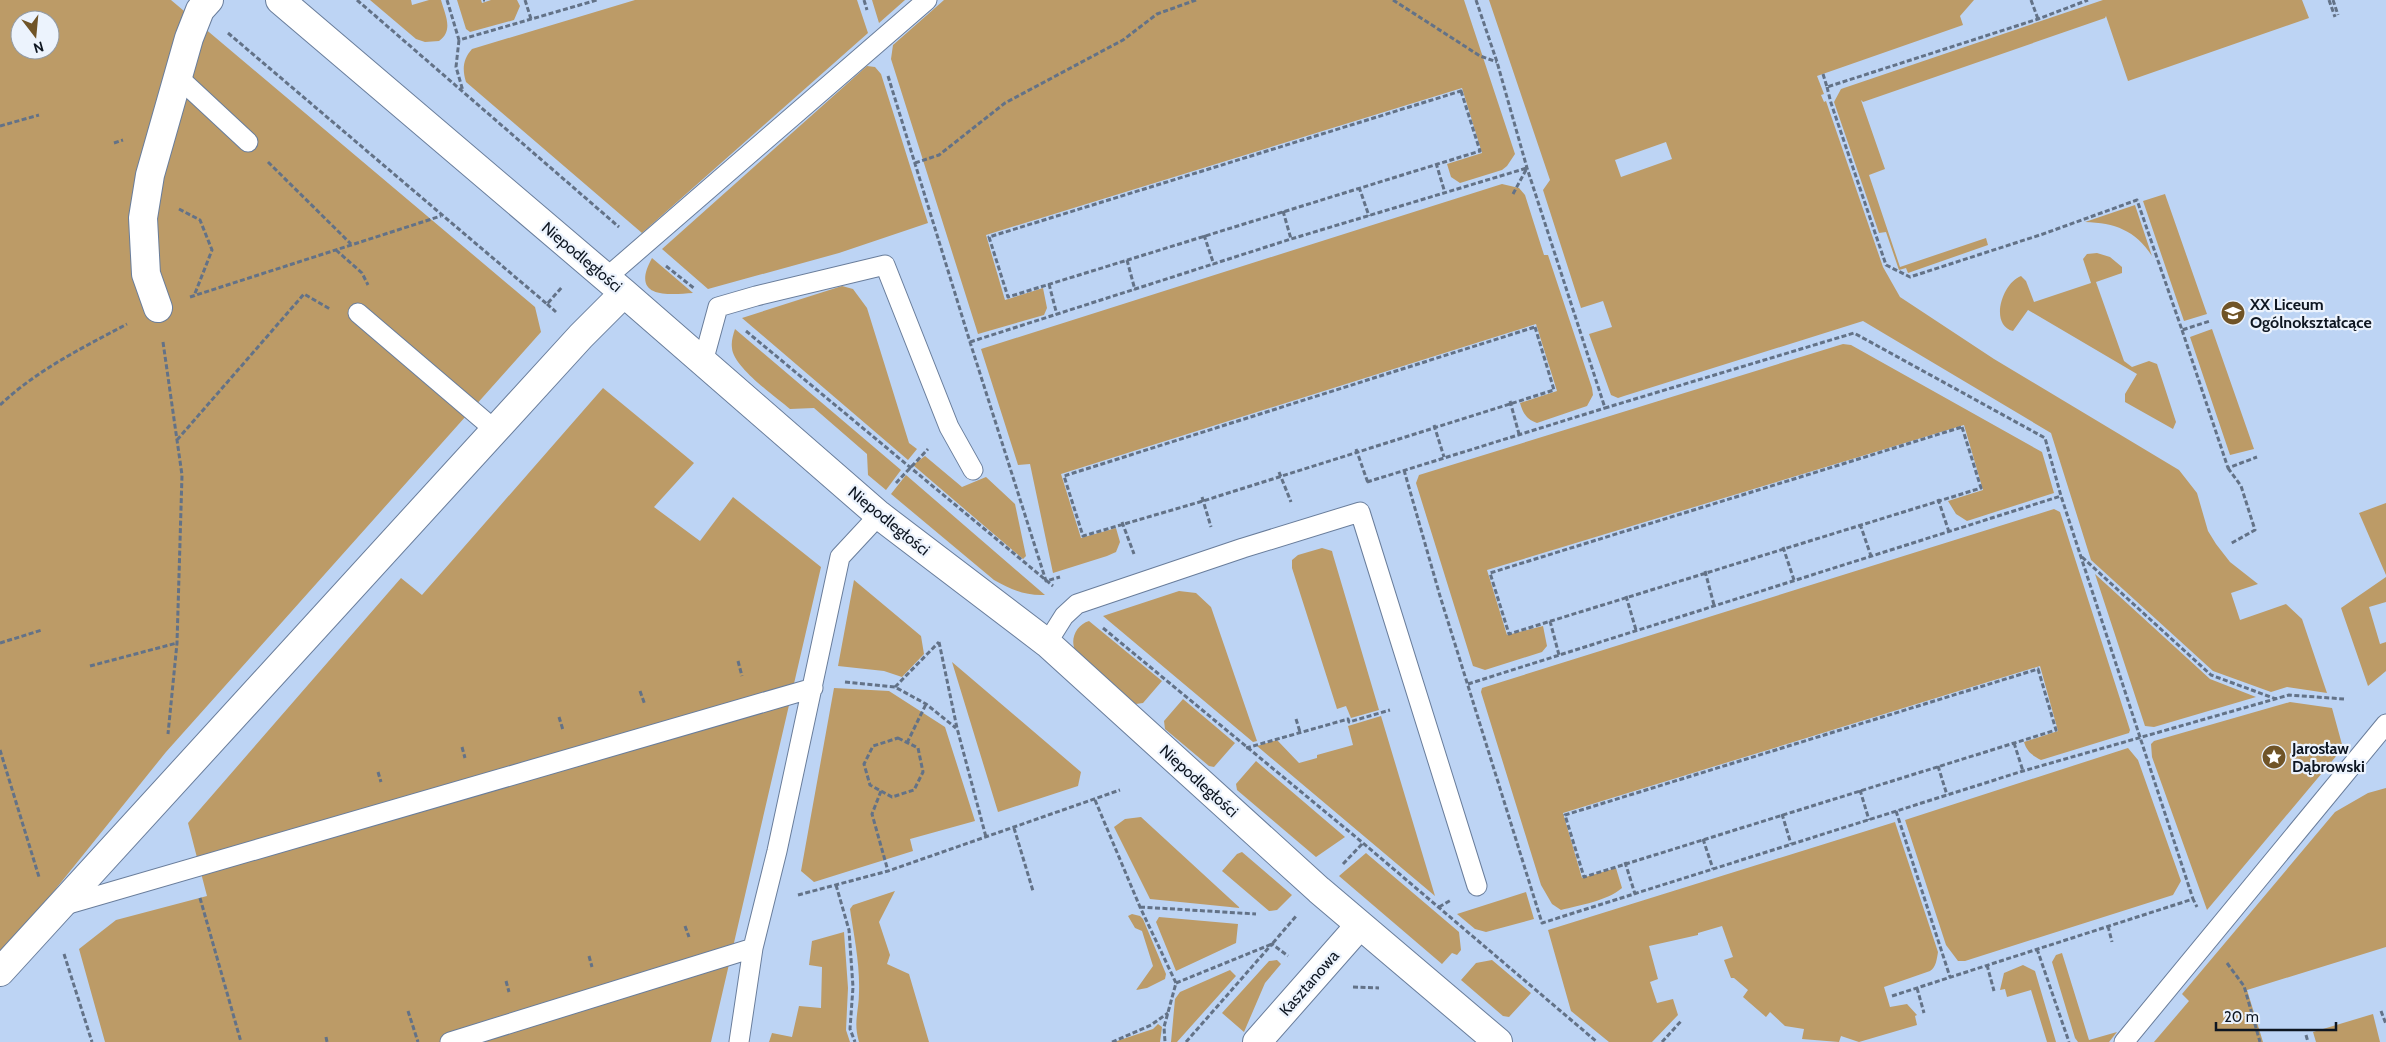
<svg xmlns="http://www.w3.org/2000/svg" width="2386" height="1042" viewBox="0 0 2386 1042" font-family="Cabin,sans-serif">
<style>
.green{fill:#bc9b67;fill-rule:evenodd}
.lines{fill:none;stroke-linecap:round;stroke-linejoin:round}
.service-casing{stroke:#697d9b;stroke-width:21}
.minor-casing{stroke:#697d9b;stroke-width:30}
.path{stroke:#637287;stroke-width:3;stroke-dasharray:5 2.5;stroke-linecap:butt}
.service{stroke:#fff;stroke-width:19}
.minor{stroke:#fff;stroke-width:28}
.labels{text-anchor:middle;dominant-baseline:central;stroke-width:4.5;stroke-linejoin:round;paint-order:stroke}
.street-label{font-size:16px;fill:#0e1621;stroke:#ecf3fd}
.poi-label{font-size:16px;font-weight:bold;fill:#0e1621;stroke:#ecf3fd;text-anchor:start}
</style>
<rect width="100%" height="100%" fill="#bdd4f4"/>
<path class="green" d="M0 0H171L535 307 541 332 166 752 46 901 0 953ZM20 20H50V50H20Z
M370 0H411L412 5 429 0H441C445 15 454 30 439 41L425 42 416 39Z
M457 0H481L482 3 491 0H517L520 6 514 20 470 32 466 29Z
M635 0H857L868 33 642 233 466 82C462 69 463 59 472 49Z
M872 0H905L879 23Z
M944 0H1464L1515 154 1507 166 1502 170 1460 183 1451 177 1447 164 1482 153 1462 88 986 235 1005 300 1043 288 1047 308 1044 315 978 334 891 59 893 45Z
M1489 0H1974L1960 16 1963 25 1817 76 1824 94 1821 95 1824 102 1826 101 1883 267 1900 297 1994 359 2179 470 2197 493 2208 531 2216 544 2230 562 2258 584 2231 593 2240 620 2286 604 2302 619 2327 693 2287 687 2271 692 2213 671 2091 560 2051 433 1863 321 1624 396 1618 398 1611 395 1589 334 1612 327 1603 301 1581 308 1543 190 1550 180ZM1666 142 1672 159 1621 177 1615 160Z
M2103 0H2302L2309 18 2128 81 2106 16 2105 18 1863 102 1861 100 1885 169 1869 175 1900 267 1986 238 1988 245 1908 273 1906 268 1899 270 1886 232 1879 233 1834 102 1841 89Z
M867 66 875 67 881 74 928 223 839 253 708 289 662 249Z
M1502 184 1519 188 1525 195 1544 255H1548L1592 388 1593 395 1587 406 1537 423C1526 419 1523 413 1520 403L1557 391 1536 324 1061 474 1081 538 1116 528 1120 542 1116 552 1107 556 1053 573 1030 464 1018 465 981 349Z
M2165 194 2207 314 2184 321 2143 201Z
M2135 205 2152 256C2135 230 2115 223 2085 222Z
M2097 253 2110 257 2122 267V273L2096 282 2124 361 2132 367 2149 361 2157 364 2176 422 2173 429 2125 402V394L2137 374 2028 310 2013 331C1989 325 2002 283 2021 276L2026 281 2034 302 2091 283 2083 259 2087 254Z
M652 258 693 293C666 295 630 298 652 258Z
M842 286 853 289 867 308 909 443 917 449 908 460 742 318Z
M735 329 901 470 886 490 868 475 867 454 814 408 790 409C776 397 733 367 732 348 731 342 733 335 735 329Z
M2212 329 2254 449 2230 455 2190 337Z
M1843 344 1851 345 2042 452 2054 493 1967 521 1956 514 1948 501 1983 490 1964 425 1487 570 1507 635 1543 626 1547 646 1542 652 1485 670 1473 666 1416 483 1419 475Z
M603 388 694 463 654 507 700 541 733 497 821 567 711 1042H105L79 949 116 920 207 896 188 823 401 578 422 595Z
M925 456 962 487 986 477 1015 504 1026 556 1023 559 913 465Z
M906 475 1045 595C1025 596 1010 589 994 580L891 494Z
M2386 503V575L2359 513Z
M2054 509 2060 512 2130 730 2129 733 2041 760C2032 755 2027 752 2024 742L2058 731 2040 666 1563 813 1582 878 1616 868 1622 888C1607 901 1580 905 1561 910L1552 904 1541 885 1481 692 1482 688Z
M1322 548 1332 551 1333 555 1379 710 1351 718 1346 706 1337 709 1292 568V560L1298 555Z
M2095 574 2210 679 2256 697 2154 727 2145 726Z
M2386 577V602L2369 607 2380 644 2386 642V671L2368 686 2341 608Z
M854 580 921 636 924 654 902 677 884 671 838 666Z
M1179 591 1196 593 1211 607 1257 741 1253 742 1103 616Z
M1089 621 1162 681 1143 703 1136 704C1124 694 1082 662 1076 652 1069 640 1076 625 1089 621Z
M952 662 1081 772 1078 786 998 812Z
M834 688 889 691 945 727 975 821 910 839 913 851 814 882 801 871Z
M1183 699 1235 743 1214 767 1209 766 1165 729 1164 721Z
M2290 702 2332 708 2343 748 2207 910 2152 757 2151 744 2154 741Z
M1381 716 1435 896 1257 746 1277 740 1299 763 1317 758V755L1353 745 1348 726Z
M2128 748 2138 760 2181 881 2173 895 1965 961H1958L1946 945 1905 820Z
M1256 761 1345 837 1316 857 1237 790 1236 784Z
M2386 788V947L2247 990 2263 1042H2154L2189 1001 2182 994 2335 812 2368 793Z
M1141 817 1240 908 1150 899 1114 827 1125 819Z
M1895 822 1938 952C1937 958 1936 968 1930 971L1884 987 1890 1007 1907 1004 1917 1015 1915 1016 1917 1025 1859 1042 1841 1036 1839 1042 1802 1039 1804 1029 1785 1026 1770 1012 1766 1017 1743 997 1748 990 1734 978H1731L1724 960 1733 957 1722 926 1698 933V935L1649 946 1658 979 1650 982 1657 1003 1673 999 1678 1015 1652 1042H1609L1571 1011 1548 930Z
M1242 852 1292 895 1277 910 1269 911 1222 871 1237 854Z
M1366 853 1459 932 1461 950 1457 955 1452 953 1442 964 1339 876Z
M895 891 879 922 890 955 887 964 909 974 929 1042H859C853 1022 859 1011 859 992 860 964 854 936 850 909L853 905Z
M1526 892 1534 919 1486 932 1475 929 1457 914Z
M1132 914 1140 916 1143 919 1166 974 1165 979 1147 988 1136 990 1153 966 1142 931 1135 928 1128 916Z
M1159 917 1238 924 1236 943 1176 971 1156 922Z
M844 932 848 988 846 1030 850 1042H769L772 1033 792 1037 799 1006 821 1008 822 967 809 965 812 941Z
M2062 953 2089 1040 2117 1032 2109 1042H2078L2075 1038 2052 962 2056 955Z
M1277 960 1281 964 1265 983 1244 1032 1222 1013 1269 961Z
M1492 960 1531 993 1509 1017 1503 1016 1461 980 1476 963Z
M2023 965 2035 971 2056 1042H2047L2031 990 2007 997 2005 989 2000 990 2004 973Z
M1230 970 1236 976 1177 1042H1171L1175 999 1180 992Z
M2373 1014 2380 1042H2316L2313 1032Z
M1158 1024 1162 1027 1160 1042H1114L1153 1029Z"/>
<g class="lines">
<defs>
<path id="service" d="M177 76 248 142
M606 278 927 0
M358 313 495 430
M703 362 718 307 756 296 885 265 949 427 973 470
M1047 643 1064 616 1077 604 1243 548 1360 512 1477 886
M62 906 813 688
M450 1042 753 948
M739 1042 753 948 777 851 840 557 879 515
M2124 1042 2386 724"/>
<path id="minor" d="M280 0 624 293 879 515 1047 643 1319 890 1498 1042
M158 308 146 274 143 218 150 175 189 38 200 10 209 0
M0 972 581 336 624 293
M1257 1042 1360 925"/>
</defs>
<use href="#service" class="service-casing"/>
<use href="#minor" class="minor-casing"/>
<path class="path" d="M357 0 619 227
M447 0 459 40 597 0
M483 0H485
M525 0 531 19
M864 0 867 10
M1393 0 1480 56 1497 62
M1476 0 1497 62 1527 168 1605 408 1854 333 2045 438 2061 496 2193 899
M2031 0 2038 19
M2329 0 2335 17
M2333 0 2338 15
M228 33 547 304 562 287
M459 40 456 67 463 91
M1823 74 1827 87 2038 19 2088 0
M888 76 970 342 1046 581 1060 577
M1827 87 1831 103 1886 265 1910 277 2043 234 2137 200 2182 330 2210 321
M1461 91 1480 151 1008 297 989 237Z
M0 126 39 115
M114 143 123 140
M268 162 351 244
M915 163 939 155 1005 103 1123 40 1157 14 1196 0
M1436 163 1445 193
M1359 187 1369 216
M1513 194 1527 168
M179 209 200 220 212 250 194 296
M1283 211 1291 239
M1204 235 1214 265
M336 250 362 273 368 285
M1127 260 1135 290
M666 266 695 289
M1049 284 1057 315
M190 297 441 216
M547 304 556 312
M1535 327 1554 390 1203 501 1083 536 1064 476Z
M2182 330 2228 468 2257 457
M746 331 1053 586
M163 342 182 475 177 643 168 734
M970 342 1291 239 1527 168
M1510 401 1519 434
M0 405C37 370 82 348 127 324
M1434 425 1444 457
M1962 427 1981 488 1509 634 1490 573Z
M177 440 304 294 330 309
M1356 449 1368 483
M2228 468 2241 486 2255 530 2230 544
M1404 470 1440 596 1542 923 2023 771 2289 695 2344 699
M1279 472 1291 502
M1367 482 1605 408
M896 483 928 449
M1202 497 1211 527
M1938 499 1949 532
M1122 522 1134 554
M1860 524 1871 556
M1783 547 1794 580
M2082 557 2211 675 2276 699
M1705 571 1714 605
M1626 596 1636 630
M1550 621 1559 655
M1103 628 1363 843 1597 1042
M939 642 957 728 986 837
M0 643 42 630
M738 661 742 676
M90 666 177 643
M2038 669 2056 730 1584 877 1565 815Z
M845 682 895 687 926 704 956 728
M1468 684 2061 496
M895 687 939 642
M640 691 645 705
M559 717 563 730
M1296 719 1300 732
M898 738 918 748 923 772 914 790 892 797 870 785 864 764 873 746Z
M907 743 926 704
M2014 743 2023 771
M462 747 465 758
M1246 748 1348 719 1349 722 1390 710
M0 750 39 877
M1938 766 1947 795
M378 772 381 782
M1860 790 1869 820
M881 791 872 814 888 871
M1095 800 1140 907 1176 983 1164 1027 1165 1042
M1896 811 1950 977
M1782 814 1791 844
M1014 828 1033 891
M1703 839 1713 869
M1625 862 1635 894
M1343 864 1363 843
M836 885 849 930 853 987 850 1029 855 1042
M798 895 888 871 1120 790
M200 898 241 1042
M1140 907 1256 914
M1439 907 1451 900
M685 926 689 937
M2108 926 2112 942
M2037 949 2069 1042
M64 954 92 1042
M589 956 592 967
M2227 963 2244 986 2260 1042
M1987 965 1994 991
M506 981 509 992
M1176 983 1272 944 1297 915
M1353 987 1379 988
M1917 988 1924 1013
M1892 996 2193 899 2197 907
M408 1011 418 1042
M2381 1011 2386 1024
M2306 1035 2308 1042
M326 1037 327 1042
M1112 1042 1151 1025 1168 1013
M1186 1042 1272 944 1288 956
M1662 1042 1682 1020"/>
<use href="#service" class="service"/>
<use href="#minor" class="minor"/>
</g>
<defs>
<symbol id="school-disc" viewBox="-11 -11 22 22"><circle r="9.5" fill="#705427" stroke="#ecf3fd"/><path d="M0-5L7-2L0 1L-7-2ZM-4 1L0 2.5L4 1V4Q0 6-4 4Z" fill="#fff"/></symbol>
<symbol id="sight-disc" viewBox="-11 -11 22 22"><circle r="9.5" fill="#705427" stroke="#ecf3fd"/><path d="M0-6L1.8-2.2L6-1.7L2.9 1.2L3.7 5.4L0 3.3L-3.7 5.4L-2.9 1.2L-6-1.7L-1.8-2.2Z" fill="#fff"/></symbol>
</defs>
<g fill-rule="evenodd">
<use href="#school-disc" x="2219" y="299" width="28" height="28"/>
<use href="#sight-disc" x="2260" y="743" width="28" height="28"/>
</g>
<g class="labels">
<g class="street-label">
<text transform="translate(582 257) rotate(40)">Niepodległości</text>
<text transform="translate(889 521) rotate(39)">Niepodległości</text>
<text transform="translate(1199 781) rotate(42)">Niepodległości</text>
<text transform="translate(1309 983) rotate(-49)">Kasztanowa</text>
</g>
<g class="poi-label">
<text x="2250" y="304">XX Liceum<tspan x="2250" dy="18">Ogólnokształcące</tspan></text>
<text x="2292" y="748">Jarosław<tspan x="2292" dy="18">Dąbrowski</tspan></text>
</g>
</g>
<g transform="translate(35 35) rotate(164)"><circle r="24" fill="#ecf3fd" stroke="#939ba5"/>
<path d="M0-4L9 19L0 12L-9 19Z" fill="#705427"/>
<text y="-8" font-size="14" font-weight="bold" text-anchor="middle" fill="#0e1621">N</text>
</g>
<path d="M2216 1022v8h120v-8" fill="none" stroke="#0e1621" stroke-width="2.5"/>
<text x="2224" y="1022" font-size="15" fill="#0e1621" stroke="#ecf3fd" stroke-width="4" paint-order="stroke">20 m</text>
</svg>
